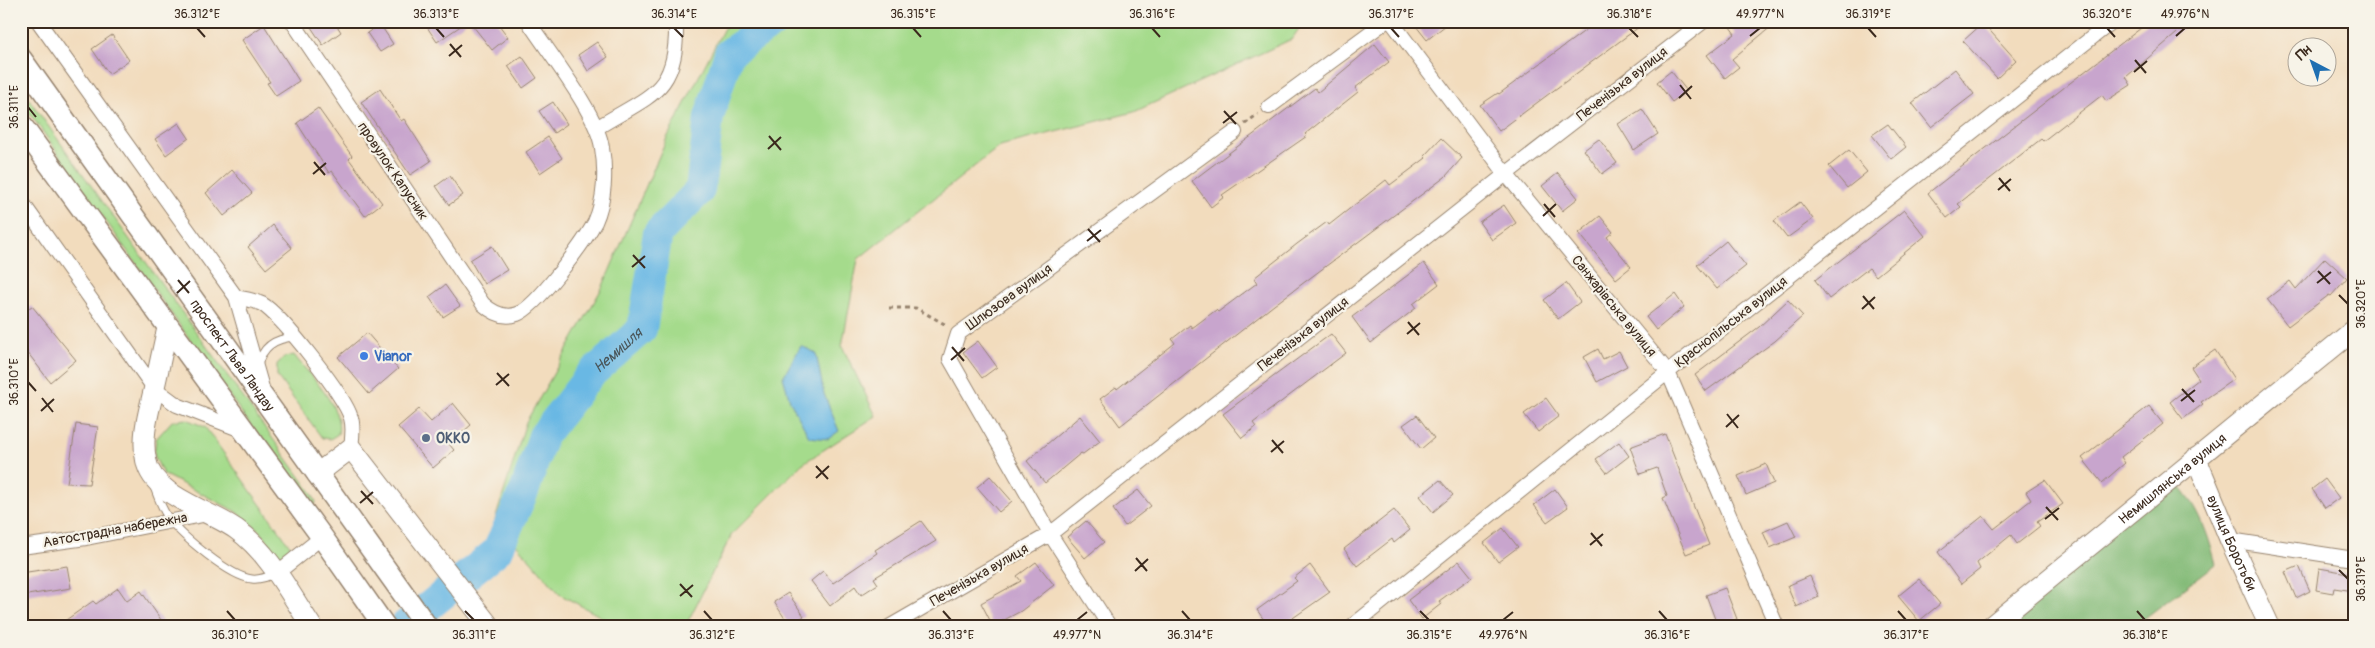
<svg xmlns="http://www.w3.org/2000/svg" width="2375" height="648" viewBox="0 0 2375 648" font-family="Pangolin,sans-serif">
<style>
.green{fill:#a5db8c;stroke:#708255}
.forest{fill:#84bb78;stroke:#60724b}
.water{fill:#69b8e4;stroke:#527181}
.lines{fill:none;stroke-linecap:round;stroke-linejoin:round}
.river{stroke:#69b8e4;stroke-width:30}
.building{fill:#c8a5cd}
.lane-casing{stroke:#96836e;stroke-width:9}
.street-casing{stroke:#96836e;stroke-width:16}
.secondary-casing{stroke:#96836e;stroke-width:22}
.primary-casing{stroke:#96836e;stroke-width:24}
.path{stroke:#96836e;stroke-width:3;stroke-dasharray:4 4;stroke-linecap:butt}
.lane{stroke:#fff;stroke-width:7}
.street{stroke:#fff;stroke-width:14}
.secondary{stroke:#fff;stroke-width:20}
.primary{stroke:#fff;stroke-width:21}
.ticks{fill:none;stroke:#3b2a1e;stroke-width:2}
.shop-dot{fill:#3f7fe0;stroke:#f7f3e8;stroke-width:2}
.service-dot{fill:#5c6f8a;stroke:#f7f3e8;stroke-width:2}
.labels{text-anchor:middle;dominant-baseline:central;stroke-width:4.5;stroke-linejoin:round;paint-order:stroke}
.street-label{font-size:14px;fill:#3b2a1e;stroke:#f7f3e8}
.shop-label{font-size:14px;font-weight:bold;fill:#366cbe;stroke:#f7f3e8;text-anchor:start}
.service-label{font-size:14px;font-weight:bold;fill:#4e5e75;stroke:#f7f3e8;text-anchor:start}
.water-label{font-size:15px;font-style:italic;fill:#495559;stroke:#f7f3e8}
.neatline{fill:none;stroke:#3b2a1e;stroke-width:2}
.ticks-label{font-size:12px;text-anchor:middle;fill:#3b2a1e}
</style>
<rect width="100%" height="100%" fill="#f7f3e8"/>
<filter id="ink" filterUnits="userSpaceOnUse"><feTurbulence type="fractalNoise" baseFrequency=".02" numOctaves="2"/><feDisplacementMap in="SourceGraphic" scale="10" xChannelSelector="R" yChannelSelector="G"/><feConvolveMatrix kernelMatrix="1 2 1 2 8 2 1 2 1" color-interpolation-filters="sRGB"/></filter>
<filter id="wash" filterUnits="userSpaceOnUse"><feTurbulence type="fractalNoise" baseFrequency=".0096" numOctaves="4" result="noise"/><feDisplacementMap in="SourceGraphic" scale="20" xChannelSelector="R" yChannelSelector="G"/><feGaussianBlur stdDeviation="1.12" result="paint"/><feColorMatrix in="noise" values="0 0 0 0 0 0 0 0 0 0 0 0 0 0 0 0 0 1.4 0 .05"/><feComposite in="paint" operator="in"/></filter>
<g filter="url(#wash)">
<rect width="100%" height="100%" fill="#f2dcbd"/>
<path class="green" d="M734 21H1304L1292 39 1134 112 1000 146 858 259 842 346 876 416 802 464 732 534 685 627H620L561 595 495 520 526 422 602 288 666 140 724 28Z
M21 88 311 492 316 502 314 506 309 504 275 460 21 101Z
M294 355C310 376 344 407 338 434L330 439 322 438 277 376V364L285 357Z
M186 419 205 427 293 550 281 558 259 530 235 511 163 474 154 455 156 439 172 421Z"/>
<path class="forest" d="M2171 478C2197 502 2207 530 2216 564L2133 627H1990Z"/>
<path class="water" d="M801 346 816 353 824 394 839 431 828 439 809 437 790 401 783 377Z"/>
<g class="lines">
<path class="river" id="s1" d="M403 627 497 551 525 489 543 436 590 375 642 329 658 233 700 190 709 117 729 53 776 21"/>
</g>
<g id="blocks">
<path class="building" d="M307 21H334L341 32 323 45Z
M423 21H468L437 42Z
M469 21H496L508 37 492 50Z
M1412 21H1451L1427 40Z
M1598 21H1647L1499 131 1480 105 1498 93 1499 94Z
M1737 21H1778L1732 59 1739 67 1725 78 1707 55 1735 34 1730 27Z
M2150 21H2191L2126 77 2131 85 2106 101 2102 95 2043 141 2041 139 1958 204 1961 207 1947 218 1928 193Z
M1983 23 2016 60 1997 78 1963 41Z
M380 24 393 44 380 52 367 33Z
M264 25 299 81 276 96 267 83 270 82 242 40Z
M112 35 129 60 109 74 92 49Z
M597 42 608 57 588 71 578 55Z
M1375 44 1389 62 1355 88 1358 92 1305 134 1307 136 1222 195 1224 197 1211 207 1192 181 1315 88 1318 92Z
M522 56 537 78 523 88 508 66Z
M1955 69 1974 94 1931 127 1912 103Z
M1671 71 1687 91 1672 102 1657 82Z
M380 89 401 121 404 119 431 161 410 175 361 102Z
M553 102 567 124 554 133 539 111Z
M318 108 352 156 349 159 382 203 365 216 332 171 329 173 297 123Z
M1642 109 1658 134 1634 150 1618 124Z
M179 123 189 138 166 155 155 139Z
M1888 124 1906 147 1891 159 1872 135Z
M548 137 562 158 540 173 526 152Z
M1441 138 1462 158 1445 177 1274 305 1120 426 1100 399 1116 387 1117 389 1175 343 1172 339 1190 325 1192 328 1216 310 1218 312 1257 283 1254 278 1297 244 1327 222 1329 225 1386 180 1390 185 1426 158 1424 156Z
M1599 139 1617 163 1602 174 1584 150Z
M1849 150 1867 172 1847 188 1829 166Z
M232 170 252 193 224 216 206 193Z
M1558 173 1578 198 1562 211 1542 186Z
M450 176 463 195 449 205 436 186Z
M1800 202 1813 219 1787 238 1774 221Z
M1504 205 1516 223 1492 240 1479 222Z
M1904 210 1925 236 1876 276 1869 268 1829 299 1815 280Z
M1600 216 1613 232 1607 237 1631 267 1616 279 1579 233Z
M273 225 292 248 266 269 248 247Z
M1726 241 1746 266 1717 289 1697 265Z
M492 246 507 270 484 284 470 260Z
M2325 258 2347 278 2331 296 2329 295 2288 326 2267 299 2290 281 2296 289Z
M1424 263 1439 284 1413 304 1416 308 1371 343 1352 317Z
M1566 283 1580 302 1558 319 1544 300Z
M445 285 460 306 443 317 429 297Z
M1675 294 1684 307 1656 330 1646 317Z
M1788 300 1803 316 1775 341 1706 391 1695 375 1759 327Z
M32 306 76 360 50 382 21 344V313Z
M367 333 398 369 369 394 338 357Z
M1331 334 1346 353 1253 423 1256 427 1242 438 1223 414Z
M978 341 997 367 982 378 963 352Z
M1598 349 1603 359 1619 351 1627 366 1597 382 1584 357Z
M2215 350 2234 379 2201 402 2203 404 2183 419 2170 402 2199 379 2191 367Z
M1546 398 1559 416 1538 432 1524 414Z
M453 403 471 425 449 444 454 450 433 468 398 427 419 409 431 422Z
M2149 406 2163 424 2121 457 2125 463 2102 483 2082 458Z
M1417 415 1434 438 1421 449 1403 425Z
M1080 416 1100 441 1083 454 1081 453 1045 483 1027 461Z
M76 424 98 427 89 484 67 483Z
M1665 434 1709 545 1686 554 1663 498 1667 496 1657 468 1640 474 1630 447Z
M1619 442 1629 456 1607 473 1596 459Z
M1766 464 1774 483 1746 495 1738 476Z
M990 476 1012 501 999 512 977 487Z
M2325 479 2339 498 2325 508 2312 489Z
M1440 480 1453 495 1433 512 1420 496Z
M2045 480 2063 504 2037 522 2040 526 2017 544 2011 535 1977 563 1980 569 1961 584 1938 552 1983 516 1994 529 2031 500 2026 492Z
M1555 489 1568 507 1547 522 1534 505Z
M1138 490 1151 506 1125 526 1113 509Z
M1394 510 1410 530 1394 543 1392 539 1357 566 1344 549Z
M921 521 936 541 874 578 878 584 861 595 855 586 830 606 811 581 823 571 833 583 877 553 875 550Z
M1086 521 1104 542 1085 558 1067 537Z
M1788 521 1796 537 1770 548 1763 532Z
M1503 528 1518 547 1498 562 1484 543Z
M1459 561 1472 577 1439 601 1441 604 1422 619 1408 600Z
M1036 562 1054 585 1021 611 993 626 981 603 1021 581 1017 576Z
M1310 565 1330 592 1280 627H1269L1257 610 1297 581 1294 578Z
M67 566 71 588 21 596V573Z
M2299 566 2310 591 2296 598 2285 572Z
M2319 568 2354 574V591L2334 588 2333 593 2316 590Z
M1810 576 1819 597 1796 607 1787 586Z
M1919 579 1940 604 1919 621 1898 596Z
M118 588 127 601 141 591 166 627H56L93 601 96 604Z
M1725 588 1737 619 1718 627 1706 595Z
M788 593 804 616 790 626 774 602Z"/>
</g>
</g>
<g filter="url(#ink)">
<use href="#blocks" fill-opacity="0" stroke="#96836e" stroke-width="1"/>
<g class="lines">
<defs>
<path id="lane" d="M258 366C262 346 276 338 295 337
M154 487C158 498 162 509 169 519 182 536 230 577 252 579 260 580 267 577 274 574"/>
<path id="street" d="M38 21 236 297 262 388
M292 21 483 304C493 313 504 319 517 314 536 308 585 241 595 222 605 200 606 171 602 148 598 114 548 52 528 21
M1391 21 1506 174 1668 372 1777 627
M1269 107 1386 21
M598 127C652 94 678 92 676 21
M21 201 154 388 177 405 244 431
M236 297C244 299 254 300 262 304 281 315 345 396 351 418 354 427 352 439 351 448
M2230 540 2354 559
M21 547 86 538 208 514
M277 573 322 537
M889 627 1050 534 1506 174 1704 21
M1110 627 1050 534 950 359 958 334 1235 132
M1351 627 1668 372 2113 21"/>
<g id="secondary">
<path d="M168 326C163 347 159 368 154 389 149 412 141 435 146 460 152 496 209 510 236 529 269 552 290 594 312 627"/>
<path id="s2" d="M2196 458 2230 540 2270 627"/>
<path d="M317 474 351 448 490 627"/>
<path id="s3" d="M1990 627 2354 330"/>
</g>
<g id="primary">
<path id="s4" d="M21 59 427 627"/>
<path d="M21 125 322 537 385 627"/>
</g>
</defs>
<use href="#lane" class="lane-casing"/>
<use href="#street" class="street-casing"/>
<use href="#secondary" class="secondary-casing"/>
<use href="#primary" class="primary-casing"/>
<path class="path" d="M1245 124 1258 114
M889 308H916L948 326"/>
<use href="#lane" class="lane"/>
<use href="#street" class="street"/>
<use href="#secondary" class="secondary"/>
<use href="#primary" class="primary"/>
</g>
</g>
<path class="ticks" d="M197 28 205 37M436 28 444 37M674 28 683 37M913 28 921 37M1152 28 1160 37M1391 28 1399 37M1629 28 1638 37M1868 28 1876 37M2107 28 2115 37M1750 36 1760 28M2176 36 2185 28M450 44 461 57M449 56 462 45M2135 60 2146 73M2134 72 2147 61M1680 85 1691 99M1679 98 1692 86M28 107 36 117M1224 111 1236 124M1223 123 1237 112M769 136 781 150M768 149 781 137M314 162 325 175M313 174 326 163M1999 178 2010 191M1998 190 2011 179M1544 204 1555 217M1543 216 1556 204M1088 229 1100 242M1087 241 1101 230M633 255 645 268M632 267 645 256M2318 271 2330 284M178 280 189 293M2317 283 2331 272M177 293 190 281M2339 295 2348 304M1863 296 1874 309M1862 309 1875 297M1408 322 1419 335M1407 334 1420 323M952 347 964 361M951 360 965 348M497 373 509 386M28 382 36 391M496 385 509 374M2182 389 2194 402M42 398 53 412M2181 401 2195 390M41 411 54 399M1727 414 1738 428M1726 427 1739 415M1272 440 1283 453M1271 452 1284 441M816 466 828 479M816 478 829 466M361 491 373 504M360 503 373 492M2046 507 2058 520M2045 519 2059 508M1591 533 1602 546M1590 545 1603 534M1136 558 1147 571M2339 570 2348 579M1135 571 1148 559M680 584 692 597M680 596 693 585M227 611 235 620M465 611 474 620M704 611 712 620M943 611 951 620M1182 611 1190 620M1420 611 1429 620M1659 611 1667 620M1898 611 1906 620M2137 611 2145 620M1077 620 1087 612M1503 620 1513 612"/>
<circle class="shop-dot" cx="364" cy="356" r="5"/>
<circle class="service-dot" cx="426" cy="438" r="5"/>
<g class="labels">
<g class="street-label">
<text transform="translate(1622 84) rotate(-38)">Печенізька вулиця</text>
<text transform="translate(393 171) rotate(56)">провулок Капусник</text>
<text transform="translate(1009 297) rotate(-36)">Шлюзова вулиця</text>
<text transform="translate(1614 306) rotate(51)">Санжарівська вулиця</text>
<text transform="translate(1731 322) rotate(-38)">Краснопільська вулиця</text>
<text transform="translate(1303 334) rotate(-38)">Печенізька вулиця</text>
<text stroke="none"><textPath href="#s4" startOffset="364">проспект Льва Ландау</textPath></text>
<text stroke="none"><textPath href="#s3" startOffset="235">Немишлянська вулиця</textPath></text>
<text transform="translate(115 530) rotate(-10)">Автострадна набережна</text>
<text stroke="none"><textPath href="#s2" startOffset="92">вулиця Боротьби</textPath></text>
<text transform="translate(979 575) rotate(-30)">Печенізька вулиця</text>
</g>
<g class="shop-label">
<text x="374" y="356">Vianor</text>
</g>
<g class="service-label">
<text x="436" y="438">ОККО</text>
</g>
<g class="water-label">
<text stroke="none"><textPath href="#s1" startOffset="359">Немишля</textPath></text>
</g>
</g>
<rect width="2375" height="648" fill="none" stroke="#f7f3e8" stroke-width="55"/>
<g transform="translate(2312 62) rotate(319)"><circle r="24" fill="#f7f3e8" stroke="#aca397"/>
<path d="M0-4L9 19L0 12L-9 19Z" fill="#1f6fb2"/>
<text y="-8" font-size="14" font-weight="bold" text-anchor="middle" fill="#3b2a1e">Пн</text>
</g>
<rect x="28" y="28" width="2320" height="592" class="neatline"/>
<g class="ticks-label">
<text x="197" y="18">36.312°E</text>
<text x="436" y="18">36.313°E</text>
<text x="674" y="18">36.314°E</text>
<text x="913" y="18">36.315°E</text>
<text x="1152" y="18">36.316°E</text>
<text x="1391" y="18">36.317°E</text>
<text x="1629" y="18">36.318°E</text>
<text x="1760" y="18">49.977°N</text>
<text x="1868" y="18">36.319°E</text>
<text x="2107" y="18">36.320°E</text>
<text x="2185" y="18">49.976°N</text>
<text transform="translate(14 107) rotate(-90)" y="4">36.311°E</text>
<text transform="translate(2361 304) rotate(-90)" y="4">36.320°E</text>
<text transform="translate(14 382) rotate(-90)" y="4">36.310°E</text>
<text transform="translate(2361 579) rotate(-90)" y="4">36.319°E</text>
<text x="235" y="639">36.310°E</text>
<text x="474" y="639">36.311°E</text>
<text x="712" y="639">36.312°E</text>
<text x="951" y="639">36.313°E</text>
<text x="1077" y="639">49.977°N</text>
<text x="1190" y="639">36.314°E</text>
<text x="1429" y="639">36.315°E</text>
<text x="1503" y="639">49.976°N</text>
<text x="1667" y="639">36.316°E</text>
<text x="1906" y="639">36.317°E</text>
<text x="2145" y="639">36.318°E</text>
</g>
</svg>
